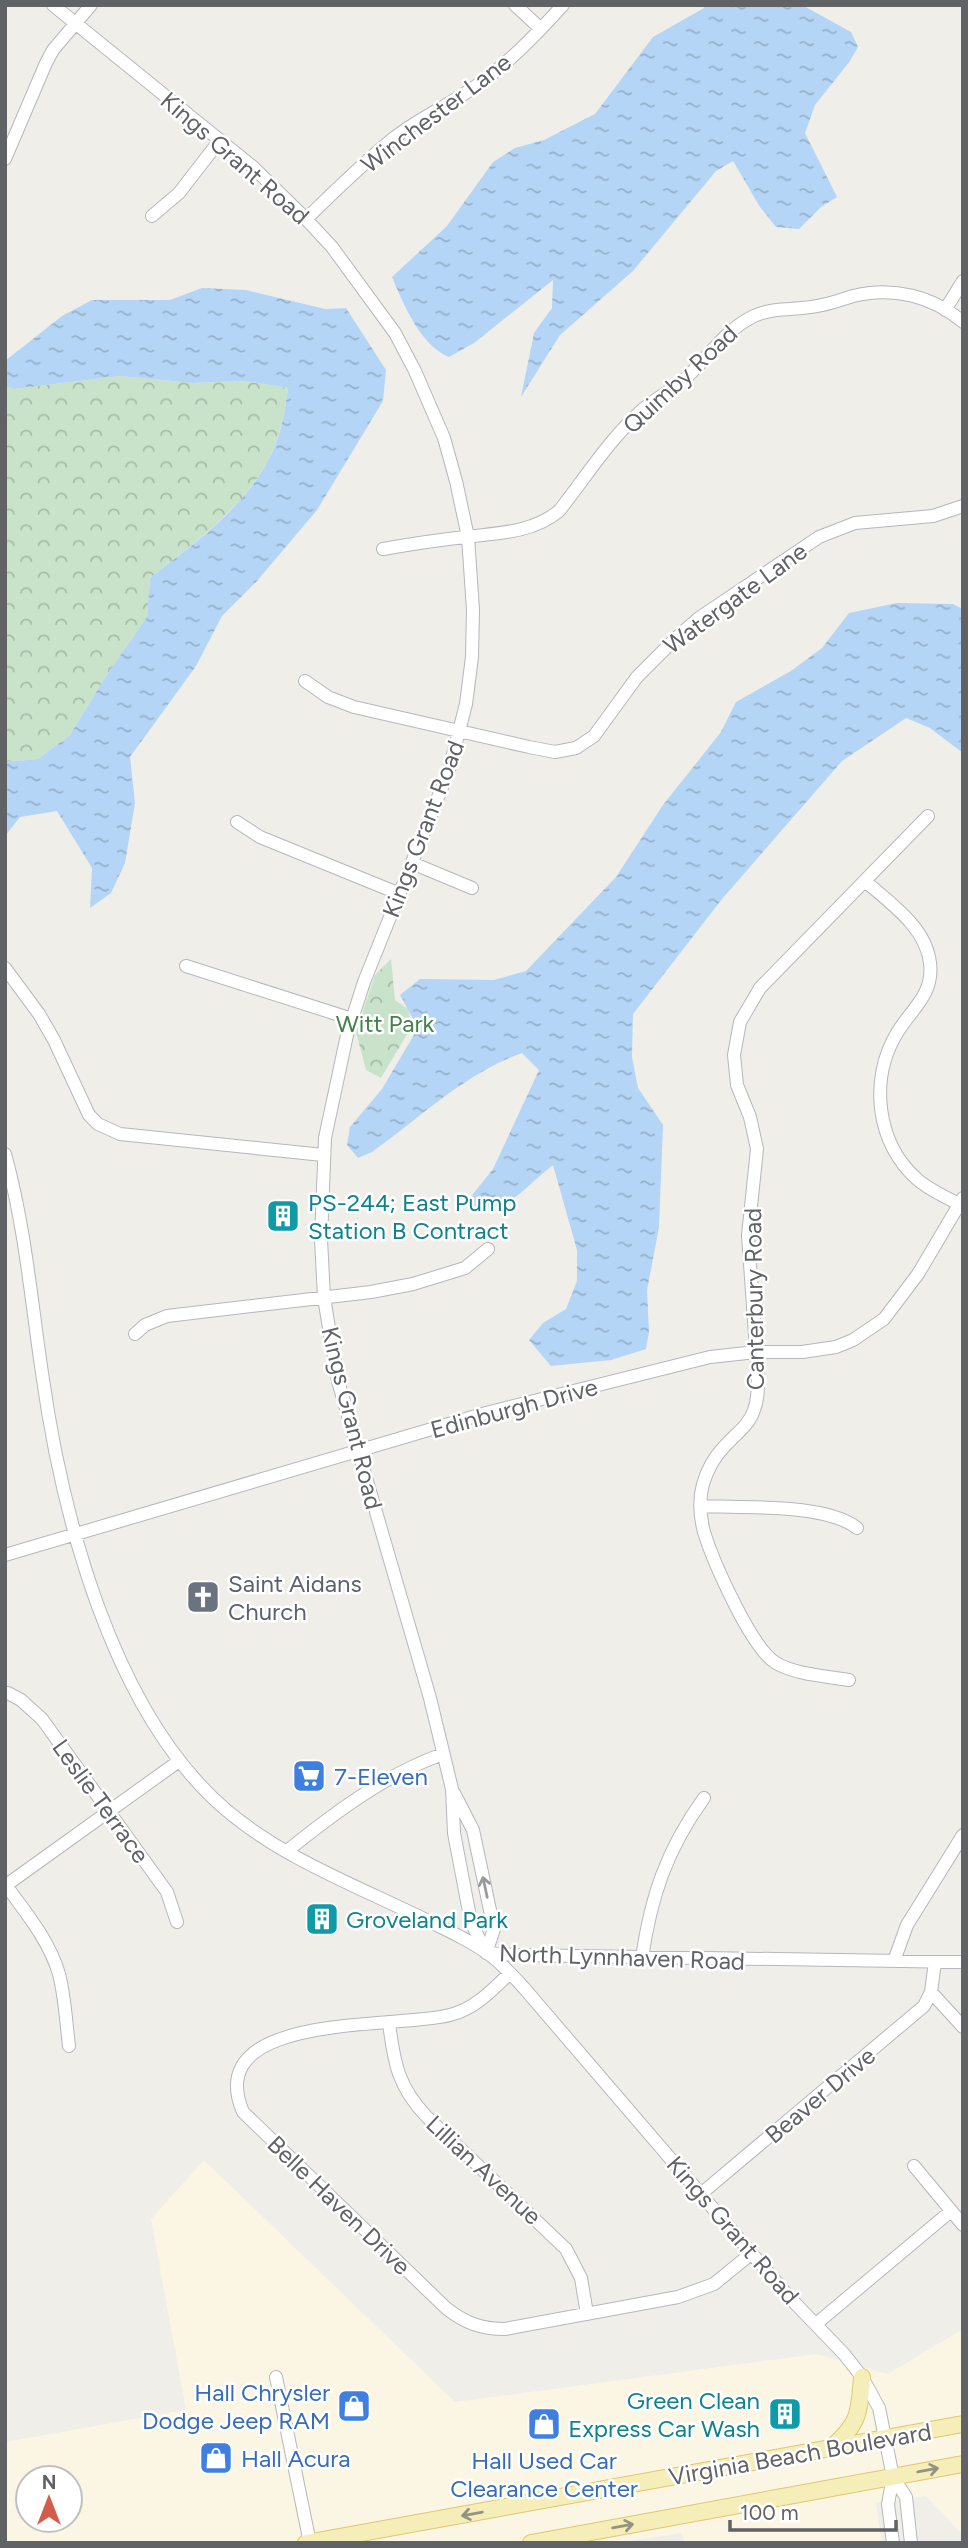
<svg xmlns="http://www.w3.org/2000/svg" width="968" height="2548" viewBox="0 0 968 2548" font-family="Figtree,sans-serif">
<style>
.commercial{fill:#faf6e3;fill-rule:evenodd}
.park{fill:url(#park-crowns)}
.water{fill:url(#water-ripples)}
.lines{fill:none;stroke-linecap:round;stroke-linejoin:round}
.minor-casing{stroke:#b5b7bb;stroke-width:14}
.major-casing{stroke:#e0c771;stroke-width:18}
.minor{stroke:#fff;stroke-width:12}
.major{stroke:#f5eeb8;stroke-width:16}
.oneway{stroke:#98999c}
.oneway2{stroke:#949383}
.labels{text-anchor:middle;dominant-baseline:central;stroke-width:5;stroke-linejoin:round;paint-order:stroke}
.street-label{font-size:24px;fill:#606266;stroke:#fff}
.park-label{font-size:24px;fill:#428349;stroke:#fff}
.culture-label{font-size:24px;fill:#0d838f;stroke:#fff;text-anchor:start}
.worship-label{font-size:24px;fill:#5b616d;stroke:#fff;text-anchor:start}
.shop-label{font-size:24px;fill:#366cbe;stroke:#fff;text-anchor:start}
</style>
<defs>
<pattern id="park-crowns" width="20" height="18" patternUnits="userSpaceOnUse" patternTransform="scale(1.75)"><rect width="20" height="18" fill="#c9e3ca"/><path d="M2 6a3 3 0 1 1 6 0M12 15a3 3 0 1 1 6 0" fill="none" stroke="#a7bba8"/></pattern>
<pattern id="water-ripples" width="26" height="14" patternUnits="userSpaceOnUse" patternTransform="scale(1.75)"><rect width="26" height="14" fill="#b4d5f5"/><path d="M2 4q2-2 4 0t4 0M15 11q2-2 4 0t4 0" fill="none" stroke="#96b0ca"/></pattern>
</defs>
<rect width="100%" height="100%" fill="#f0eee9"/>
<path class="commercial" d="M204 2160 455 2402 816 2354 888 2374 963 2329V2535L926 2496 876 2503 882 2543H685L681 2533 617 2543H5V2442L186 2410 151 2219ZM28 2478H70V2520H28Z"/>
<path class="park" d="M120 376 193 383 244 381 288 388C286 402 284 417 280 430 262 496 200 538 150 578L147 617 106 676 70 735 38 759 5 762V386L14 389Z
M391 959 395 1000 408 1009 412 1026 381 1078 366 1070 356 1032 375 975Z"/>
<path class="water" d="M703 5H802L851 32 858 47 850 61 815 105 805 133 837 197 821 207 799 229 776 227 760 207 733 161 716 171 633 271 560 335 521 397 534 333 552 308 553 280 474 343 449 357C420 345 404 305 392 277L447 226 493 162 515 148 544 140 595 114 653 37 704 8Z
M202 288 246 290 325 309 346 308 386 370 383 401 317 510 257 581 222 616 196 666 130 757 135 803 125 863 111 893 90 908 92 868 57 811 20 817 5 836V762L38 759 70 735 106 676 147 617 150 578C201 538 261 497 280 431 284 417 286 402 288 388L244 381 193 383 120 376 14 389 5 386V361L62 316 92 300H170Z
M897 603 953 604 963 609V753L930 728 906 718 842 761 722 899 633 1014 632 1057 638 1088 663 1125 659 1227 647 1290 649 1332 646 1349 611 1360 551 1366 529 1340 543 1323 566 1309 577 1281V1250L553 1165C527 1184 505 1219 469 1206L473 1194 493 1169 539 1070 522 1053C464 1074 421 1117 372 1152L358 1158 347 1145 350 1127 382 1089 418 1028 400 995 420 979 494 980 526 971 616 877 663 805 721 732 736 702 791 671 822 648 849 613Z"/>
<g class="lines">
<defs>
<path id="minor" d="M53 5 253 167 306 219 332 247 395 333 415 371 444 438 456 481 468 537 473 610 472 657 466 704 449 770 364 982 347 1035 325 1138 321 1239 324 1298 338 1381 430 1698 452 1789 454 1833 471 1922 486 1953
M515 5 541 29
M5 159 46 63 53 50 91 5
M152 216 179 193 220 140
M306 219C335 191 363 163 394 138 417 120 443 108 467 92 503 69 534 37 563 5
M945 310 963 281
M383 549C411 544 438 540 465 537 498 533 532 533 559 511 585 478 609 440 640 412 656 397 677 389 691 373 712 352 727 329 754 316 776 306 799 311 822 305 833 303 843 299 853 296 893 286 932 296 963 322
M305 681 328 697 354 707 529 747 555 752 576 748 594 736 637 677 676 638 699 618 819 537 855 523 933 516 963 506
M237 822 260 837 400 894
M412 863 472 888
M865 881C890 903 926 927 930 963 934 995 911 1009 897 1033 869 1079 876 1144 918 1180 930 1190 945 1197 959 1204
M186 966 352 1019
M5 968 39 1014 54 1040 89 1115 98 1124 120 1134 323 1155
M5 1154C25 1226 31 1299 42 1373 62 1515 112 1712 225 1809 281 1857 354 1885 420 1917 445 1929 472 1941 494 1958 505 1967 514 1977 524 1988L790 2298 844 2354 862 2377 879 2408 893 2477 906 2497 911 2543
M135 1334 145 1325 167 1316 371 1292 413 1284 465 1268 488 1249
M701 1506C743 1508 825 1503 857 1528
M5 1555 486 1413 710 1357 756 1352H802L836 1347 853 1340 884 1319 918 1274 963 1198
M849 1680C826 1676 797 1675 776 1663 751 1648 713 1561 704 1532 700 1517 699 1499 703 1484 707 1471 714 1457 724 1447 734 1435 749 1426 754 1410 758 1400 758 1389 758 1378L748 1235 757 1149 750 1117 737 1085 734 1055 740 1022 760 988 928 816
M8 1693 21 1700 42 1719 167 1892 177 1922
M454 1793 473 1830 494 1929 486 1953
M287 1851C333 1814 386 1774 443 1754
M5 1884C26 1913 49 1940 59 1974 65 1997 66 2022 69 2046
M5 1886 179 1761
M487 1953 516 1955 963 1962
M642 1958C651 1896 667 1849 704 1798
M894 1961 907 1925 963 1835
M510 1973C492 1990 475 2009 450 2015 399 2029 200 2011 243 2112L446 2308C465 2323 481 2329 505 2329L678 2297 714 2284 752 2253
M931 1992 963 2027
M389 2023C394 2063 398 2087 427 2117L566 2249 581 2278 587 2314
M914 2166 963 2225
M702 2193 924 2006 931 1992 935 1962
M816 2324 951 2211
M276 2377 310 2543
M893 2477 888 2504 893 2543"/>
<path id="major" d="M831 2448C860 2423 859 2413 862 2377
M306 2543 963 2424
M531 2543 963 2464"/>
</defs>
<use href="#minor" class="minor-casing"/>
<use href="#major" class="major-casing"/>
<use href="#minor" class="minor"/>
<use href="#major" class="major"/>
</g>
<defs><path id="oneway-shaft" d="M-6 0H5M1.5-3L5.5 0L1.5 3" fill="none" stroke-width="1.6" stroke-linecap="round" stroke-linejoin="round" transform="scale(1.75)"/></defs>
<use class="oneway" href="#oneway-shaft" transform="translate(485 1887) rotate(-102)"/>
<g class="oneway2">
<use href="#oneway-shaft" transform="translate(928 2470) rotate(-10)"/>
<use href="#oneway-shaft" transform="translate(472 2514) rotate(170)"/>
<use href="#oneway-shaft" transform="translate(623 2526) rotate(-10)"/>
</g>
<defs>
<symbol id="building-square" viewBox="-11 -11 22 22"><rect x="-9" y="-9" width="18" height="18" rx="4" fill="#0f9aa8" stroke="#fff"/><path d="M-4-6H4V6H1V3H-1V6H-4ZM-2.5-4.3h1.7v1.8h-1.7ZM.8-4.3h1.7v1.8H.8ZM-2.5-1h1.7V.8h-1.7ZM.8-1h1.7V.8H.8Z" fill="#fff"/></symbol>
<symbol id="church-square" viewBox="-11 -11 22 22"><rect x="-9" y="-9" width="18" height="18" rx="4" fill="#6b7280" stroke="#fff"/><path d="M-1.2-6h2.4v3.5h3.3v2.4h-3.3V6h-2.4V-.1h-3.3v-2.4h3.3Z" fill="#fff"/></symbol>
<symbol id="supermarket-square" viewBox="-11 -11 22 22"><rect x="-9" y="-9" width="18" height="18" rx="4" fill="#3f7fe0" stroke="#fff"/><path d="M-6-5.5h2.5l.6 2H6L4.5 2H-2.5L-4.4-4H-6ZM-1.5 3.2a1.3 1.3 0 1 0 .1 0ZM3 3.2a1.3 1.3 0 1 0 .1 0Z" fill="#fff"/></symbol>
<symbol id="shop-square" viewBox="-11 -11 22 22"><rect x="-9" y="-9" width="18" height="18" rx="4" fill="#3f7fe0" stroke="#fff"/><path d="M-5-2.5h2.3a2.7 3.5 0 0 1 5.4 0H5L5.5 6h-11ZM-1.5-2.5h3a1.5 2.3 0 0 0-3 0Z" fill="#fff"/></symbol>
</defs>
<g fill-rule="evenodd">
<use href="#building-square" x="264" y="1197" width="38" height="38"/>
<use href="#church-square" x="184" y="1578" width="38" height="38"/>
<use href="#supermarket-square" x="290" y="1757" width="38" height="38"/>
<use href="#building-square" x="303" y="1900" width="38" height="38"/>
<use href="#shop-square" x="335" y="2387" width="38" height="38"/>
<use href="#building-square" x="766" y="2395" width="38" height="38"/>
<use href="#shop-square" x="525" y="2405" width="38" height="38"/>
<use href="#shop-square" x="197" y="2439" width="38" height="38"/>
</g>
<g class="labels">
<g class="street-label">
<text transform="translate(436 113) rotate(-37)">Winchester Lane</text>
<text transform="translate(235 158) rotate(41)">Kings Grant Road</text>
<text transform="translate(680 379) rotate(-43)">Quimby Road</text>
<text transform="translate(735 598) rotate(-36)">Watergate Lane</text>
<text transform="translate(423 829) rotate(-69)">Kings Grant Road</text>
<text transform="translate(754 1299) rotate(-91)">Canterbury Road</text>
<text transform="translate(514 1408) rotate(-15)">Edinburgh Drive</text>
<text transform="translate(352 1418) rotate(76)">Kings Grant Road</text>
<text transform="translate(101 1801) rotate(54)">Leslie Terrace</text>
<text transform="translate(622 1957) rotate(2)">North Lynnhaven Road</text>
<text transform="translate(820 2095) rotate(-40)">Beaver Drive</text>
<text transform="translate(484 2170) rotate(43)">Lillian Avenue</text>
<text transform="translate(339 2205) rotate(44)">Belle Haven Drive</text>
<text transform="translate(733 2230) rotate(49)">Kings Grant Road</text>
<text transform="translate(800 2454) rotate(-10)">Virginia Beach Boulevard</text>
</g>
<g class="park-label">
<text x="385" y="1023">Witt Park</text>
</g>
<g class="culture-label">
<text x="308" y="1202">PS-244; East Pump<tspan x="308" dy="28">Station B Contract</tspan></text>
<text x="346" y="1919">Groveland Park</text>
<text x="760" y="2400" text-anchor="end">Green Clean<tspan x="760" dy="28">Express Car Wash</tspan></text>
</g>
<g class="worship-label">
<text x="228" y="1583">Saint Aidans<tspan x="228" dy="28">Church</tspan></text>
</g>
<g class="shop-label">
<text x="334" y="1776">7-Eleven</text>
<text x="330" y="2392" text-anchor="end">Hall Chrysler<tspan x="330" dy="28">Dodge Jeep RAM</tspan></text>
<text x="241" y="2458">Hall Acura</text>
<text x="544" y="2460" text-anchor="middle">Hall Used Car<tspan x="544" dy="28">Clearance Center</tspan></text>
</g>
</g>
<rect width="968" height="2548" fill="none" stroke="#606266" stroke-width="14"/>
<g transform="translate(49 2499)"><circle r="33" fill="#ffffff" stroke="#bfc0c2" stroke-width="2"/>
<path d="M0-5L12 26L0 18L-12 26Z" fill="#d45c4a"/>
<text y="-10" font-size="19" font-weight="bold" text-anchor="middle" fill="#606266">N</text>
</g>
<path d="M730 2520v10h166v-10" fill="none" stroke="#606266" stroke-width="3.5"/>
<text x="740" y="2520" font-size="21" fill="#606266" stroke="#ffffff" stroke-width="5" paint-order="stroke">100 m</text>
</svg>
